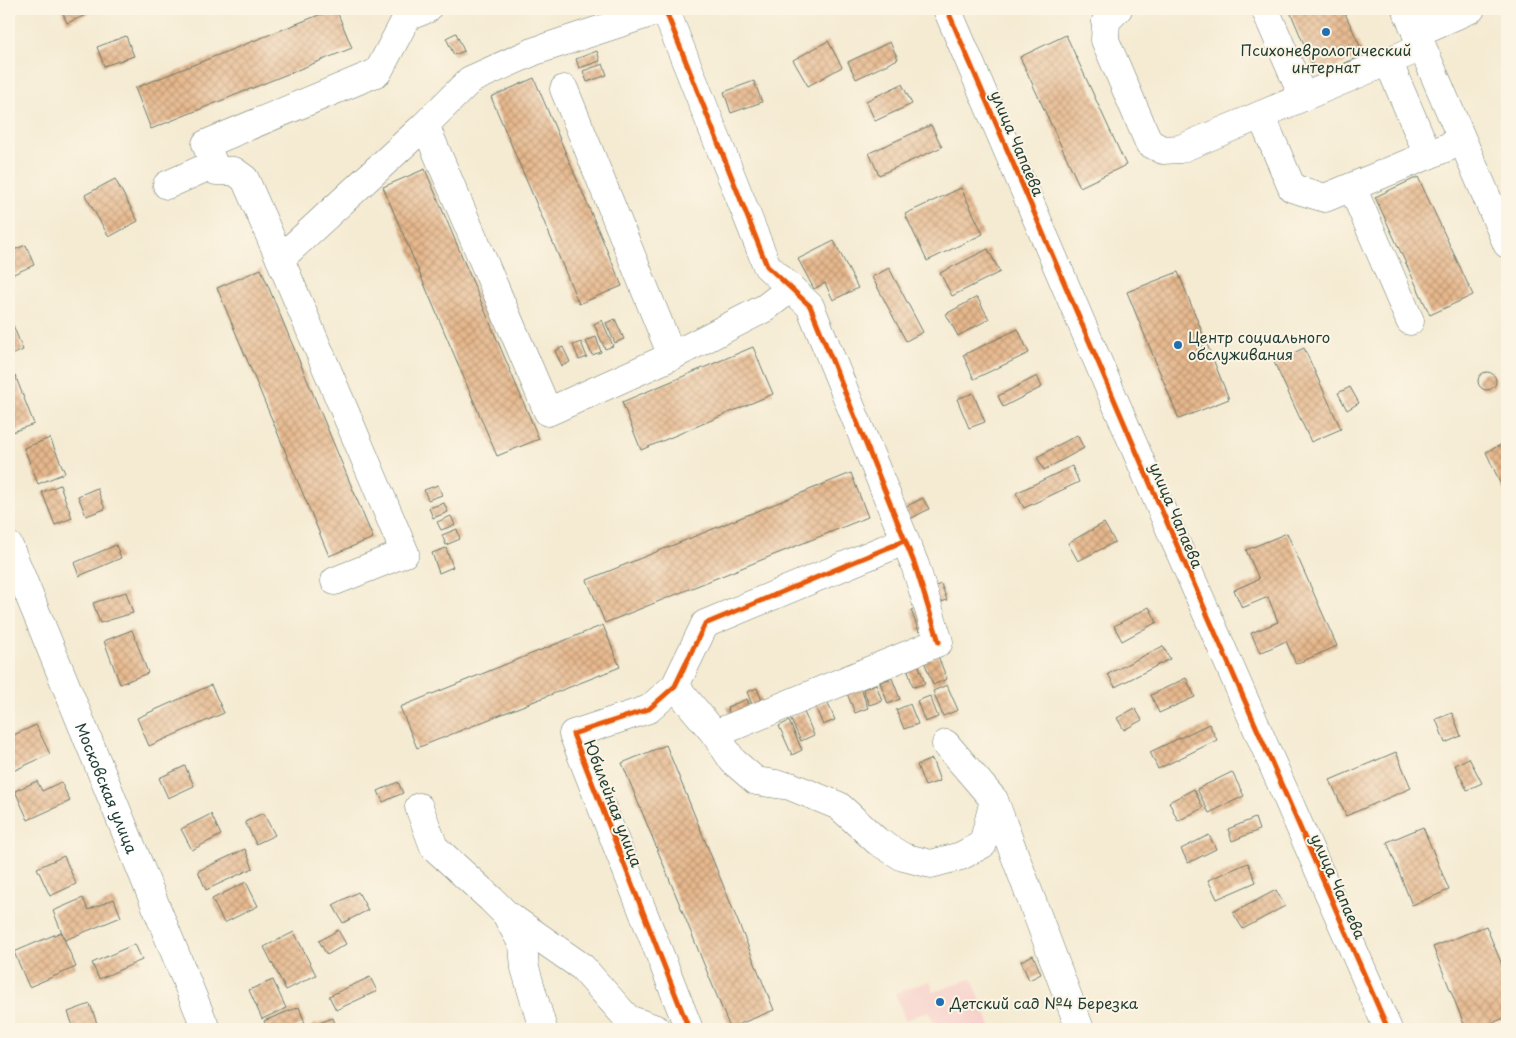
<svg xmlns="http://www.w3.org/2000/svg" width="1516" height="1038" viewBox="0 0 1516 1038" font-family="'Playpen Sans',sans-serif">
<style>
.built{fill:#f7d0cb}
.building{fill:url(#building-cross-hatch)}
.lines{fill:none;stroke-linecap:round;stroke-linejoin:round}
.minor-casing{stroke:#6a7a6c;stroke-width:29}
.minor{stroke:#fff;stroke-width:28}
.cycleway-casing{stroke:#fcf5e5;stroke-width:8}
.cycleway{stroke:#e8590c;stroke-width:5}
.poi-dot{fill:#1f6fb2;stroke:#fcf5e5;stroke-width:2}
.labels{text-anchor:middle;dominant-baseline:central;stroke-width:4;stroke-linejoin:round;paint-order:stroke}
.poi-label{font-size:15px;fill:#1f3d34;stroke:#fcf5e5;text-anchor:start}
.street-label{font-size:15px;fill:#1f3d34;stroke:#fcf5e5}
</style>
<defs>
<pattern id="building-cross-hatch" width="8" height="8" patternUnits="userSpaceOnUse" patternTransform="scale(1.25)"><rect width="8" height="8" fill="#e7b88d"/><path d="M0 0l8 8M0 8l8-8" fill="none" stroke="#bb9774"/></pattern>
</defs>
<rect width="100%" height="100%" fill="#fcf5e5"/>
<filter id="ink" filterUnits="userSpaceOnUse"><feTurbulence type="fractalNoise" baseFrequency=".02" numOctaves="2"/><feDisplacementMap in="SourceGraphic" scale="10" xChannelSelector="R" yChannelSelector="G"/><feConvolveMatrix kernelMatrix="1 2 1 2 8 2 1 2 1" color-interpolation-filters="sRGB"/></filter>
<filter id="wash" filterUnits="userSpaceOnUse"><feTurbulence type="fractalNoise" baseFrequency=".0096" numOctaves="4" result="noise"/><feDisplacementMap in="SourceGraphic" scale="20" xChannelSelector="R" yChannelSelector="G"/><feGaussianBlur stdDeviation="1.12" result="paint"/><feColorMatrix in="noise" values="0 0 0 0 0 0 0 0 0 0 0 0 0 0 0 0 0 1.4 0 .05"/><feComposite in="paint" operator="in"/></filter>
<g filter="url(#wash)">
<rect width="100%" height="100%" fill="#f5ebd3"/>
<path class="built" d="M972 978 991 1029H936L929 1011 905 1020 895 993 930 981 934 992Z"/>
<g id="blocks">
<path class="building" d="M61 9H100L67 23Z
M334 9H336L352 48 151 129 135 88Z
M1289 9H1343L1364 55 1317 75Z
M456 33 464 51 454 55 446 38Z
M1066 35 1126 165 1080 187 1020 57Z
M126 36 134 56 104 66 97 47Z
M828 41 842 67 808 86 793 60Z
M890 42 898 59 856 79 848 62Z
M597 51 600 61 579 68 576 59Z
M603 64 607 75 587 82 583 71Z
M534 78 622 286 579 304 491 97Z
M754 81 762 102 731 113 724 92Z
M902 84 912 104 875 121 866 101Z
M931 125 942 147 879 175 869 153Z
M425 169 539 439 497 456 383 187Z
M1418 177 1473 295 1430 315 1375 197Z
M115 179 138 221 109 237 85 195Z
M961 188 983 234 927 261 905 214Z
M834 241 858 288 833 300 825 283 814 289 798 259Z
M26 245 34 265 9 276V252Z
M988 249 1000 272 952 296 940 273Z
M889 268 923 332 906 341 872 277Z
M261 269 373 538 329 556 217 288Z
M1178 272 1229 399 1179 419 1127 292Z
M977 297 989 319 958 336 946 314Z
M9 315 23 350 9 356Z
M615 319 624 339 615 343 606 323Z
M602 320 613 346 605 349 594 324Z
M1018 329 1029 353 974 379 963 355Z
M596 337 601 352 592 355 586 341Z
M581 342 587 357 579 360 573 345Z
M563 347 570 362 562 366 555 351Z
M753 347 773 394 641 450 622 402Z
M1304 348 1341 429 1311 442 1274 362Z
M1478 381a9 9 0 1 1 18 0a9 9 0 1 1-18 0Z
M15 375 34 424 12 432 9 423V378Z
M1037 376 1042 387 1003 407 998 396Z
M1350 387 1359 403 1347 410 1338 393Z
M973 393 985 422 969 428 957 399Z
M1077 435 1084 448 1044 470 1037 457Z
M50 438 65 473 38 484 24 448Z
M1507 442V498L1486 452Z
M1072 466 1079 482 1024 508 1016 493Z
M851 473 868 517 605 623 587 580Z
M60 485 72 518 55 525 42 492Z
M438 485 442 495 428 500 424 490Z
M97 488 105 509 86 516 78 496Z
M923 498 929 509 910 519 905 507Z
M444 503 448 512 433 518 429 508Z
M451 516 455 525 441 530 437 522Z
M1104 523 1115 542 1078 561 1068 543Z
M457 529 460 539 446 545 442 535Z
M1287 533 1337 646 1296 664 1286 641 1260 653 1251 633 1278 622 1268 597 1242 608 1234 590 1259 579 1246 550Z
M116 545 121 558 79 576 74 563Z
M446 548 453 567 439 573 432 553Z
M941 584 947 600 934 605 928 589Z
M126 592 133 613 100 623 93 603Z
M923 605 931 628 919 632 911 610Z
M1149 607 1157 622 1122 641 1114 626Z
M603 625 620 667 417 748 400 707Z
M132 630 148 673 120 684 104 641Z
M1163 646 1170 659 1115 687 1108 674Z
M938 656 947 679 933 685 924 661Z
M918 663 925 684 913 687 907 667Z
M892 678 900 699 888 704 880 682Z
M1186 678 1195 697 1159 713 1151 695Z
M876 684 882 701 869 705 863 689Z
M211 685 224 713 149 746 137 718Z
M947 685 958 710 943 716 933 691Z
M860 686 868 708 855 713 846 691Z
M757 688 765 708 755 712 747 692Z
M930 696 938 717 925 722 917 701Z
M747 699 751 709 731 717 727 707Z
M827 701 835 720 823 725 815 706Z
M910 704 918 724 904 729 896 710Z
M1135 708 1142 720 1124 730 1117 718Z
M804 712 814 735 801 741 790 718Z
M1452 713 1461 736 1445 743 1436 719Z
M789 721 802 750 792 755 779 726Z
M1209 724 1217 740 1158 769 1150 752Z
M36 725 50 754 13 771 9 762V737Z
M666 745 774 1010 730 1028 622 763Z
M1396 752 1411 788 1346 816 1330 780Z
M1469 758 1482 783 1467 790 1455 765Z
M932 759 940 781 925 786 917 765Z
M185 766 194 786 168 798 159 778Z
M1232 772 1244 796 1209 813 1197 789Z
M37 781 42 791 61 782 70 801 28 820 15 791Z
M398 782 403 793 383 802 378 791Z
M1194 789 1203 808 1178 821 1169 802Z
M263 813 275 835 256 844 245 822Z
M211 814 221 835 192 850 181 829Z
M1255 818 1259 830 1232 841 1228 829Z
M1423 827 1449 890 1412 905 1387 842Z
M1209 835 1216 849 1188 863 1181 849Z
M245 849 253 868 206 890 198 871Z
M64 856 76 884 50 896 37 868Z
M1248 863 1256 882 1217 899 1208 880Z
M246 882 258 906 224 923 212 899Z
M1276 890 1285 906 1243 929 1233 913Z
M358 892 368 910 343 923 333 905Z
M83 898 88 910 114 899 121 917 65 940 53 911Z
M1486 926 1507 977V1017L1477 1029H1466L1433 947Z
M338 930 346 944 327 955 319 941Z
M61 932 76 967 29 987 14 952Z
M294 932 316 975 286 990 264 947Z
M135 944 142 960 99 979 92 963Z
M1033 955 1041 974 1029 980 1021 961Z
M370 977 377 991 336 1010 329 996Z
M273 980 286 1008 262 1019 249 990Z
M90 1004 99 1029H74L68 1012Z
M299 1007 305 1023 289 1029H267L264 1021Z
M333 1018 337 1029H313L311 1026Z"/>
</g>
</g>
<g filter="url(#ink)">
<use href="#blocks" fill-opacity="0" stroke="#6a7a6c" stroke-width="1"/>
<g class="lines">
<defs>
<g id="minor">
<path d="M665 9 767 266 810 306 915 565 939 642 715 734 675 686"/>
<path d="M947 9 1152 488 1388 1029"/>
<path d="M1118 9 1106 21 1105 40 1149 143 1163 150 1180 149 1422 47"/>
<path d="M1265 9 1303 97"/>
<path d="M1406 9 1507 244"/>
<path d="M1416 33 1471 9"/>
<path d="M1388 61 1428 155"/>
<path d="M1261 115 1292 188 1325 198 1462 141"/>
<path d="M425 125 470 80 535 51 663 9"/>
<path d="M167 185 214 164"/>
<path d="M1352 187 1410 321"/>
<path d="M280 259 245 179 234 171H216L206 144 378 72 407 17 427 9"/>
<path d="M672 356 765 308 791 288"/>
<path id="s1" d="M9 546 206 1029"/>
<path d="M335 581 405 553 280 259 425 125 548 412 672 356 564 89"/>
<path d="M715 734 733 761 756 781 790 786 839 806 877 841 903 857 931 864 961 856 983 844 994 800"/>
<path d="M946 744 994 800 1080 1029"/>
<path d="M419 807 434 847 491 899 506 914 582 967 628 1019 656 1029"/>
<path d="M508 918 523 945 525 968 543 1029"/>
<path d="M689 1029 573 734 649 709 675 686 705 624 904 541"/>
</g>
</defs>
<use href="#minor" class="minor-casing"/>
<use href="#minor" class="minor"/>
<defs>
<path id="cycleway" d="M665 9 767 266 810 306 915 565 939 642
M947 9 1152 488 1388 1029
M689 1029 573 734 649 709 675 686 705 624 904 541"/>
</defs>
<use href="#cycleway" class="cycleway-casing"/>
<use href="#cycleway" class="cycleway"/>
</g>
</g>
<g class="poi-dot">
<circle cx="1326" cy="32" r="5"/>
<circle cx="1178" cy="345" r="5"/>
<circle cx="940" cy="1002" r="5"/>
</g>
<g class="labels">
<g class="poi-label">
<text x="1326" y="49" text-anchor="middle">Психоневрологический<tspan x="1326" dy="17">интернат</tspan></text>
<text x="1188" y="336">Центр социального<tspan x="1188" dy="17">обслуживания</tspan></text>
<text x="950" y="1002">Детский сад №4 Березка</text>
</g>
<g class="street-label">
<text transform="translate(1018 143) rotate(67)">улица Чапаева</text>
<text transform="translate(1177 515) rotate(67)">улица Чапаева</text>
<text stroke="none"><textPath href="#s1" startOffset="261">Московская улица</textPath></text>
<text transform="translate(614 803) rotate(69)">Юбилейная улица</text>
<text transform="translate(1339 886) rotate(66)">улица Чапаева</text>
</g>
</g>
<rect width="1516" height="1038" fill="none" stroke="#fcf5e5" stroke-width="30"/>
</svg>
